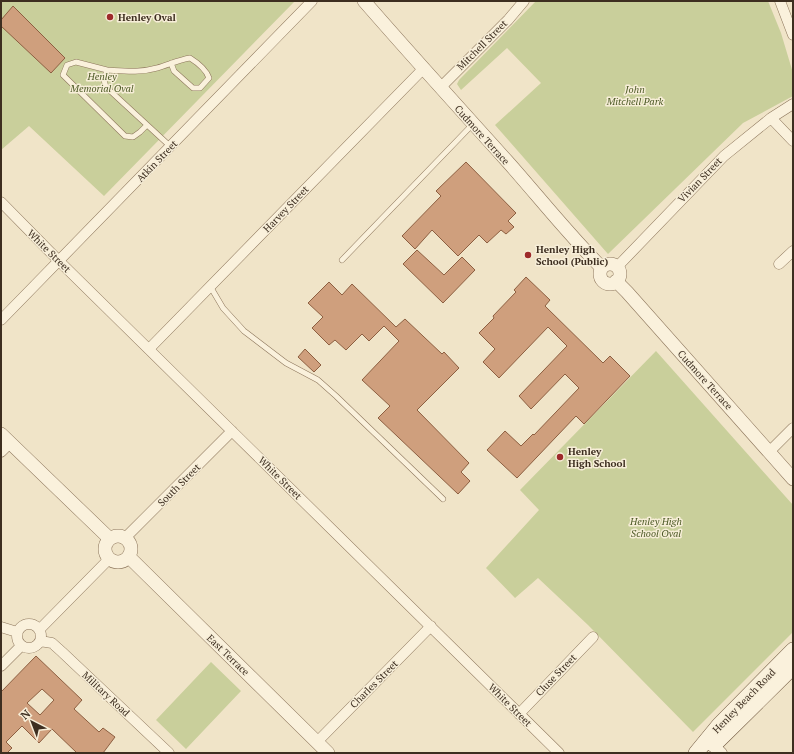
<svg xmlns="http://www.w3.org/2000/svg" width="794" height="754" viewBox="0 0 794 754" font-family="'PT Serif',serif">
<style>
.green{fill:#c9cf9b}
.building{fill:#cf9f7d;stroke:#8d5f41;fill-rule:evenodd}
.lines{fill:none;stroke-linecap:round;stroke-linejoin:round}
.service-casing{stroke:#8d765c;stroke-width:6}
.minor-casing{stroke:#8d765c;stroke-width:11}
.tertiary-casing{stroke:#8d765c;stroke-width:14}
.secondary-casing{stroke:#6f573f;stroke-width:16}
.service{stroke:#faf1dc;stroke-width:5}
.minor{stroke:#faf1dc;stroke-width:10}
.tertiary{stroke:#faf1dc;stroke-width:13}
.secondary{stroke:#faf1dc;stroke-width:15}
.poi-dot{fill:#9e2a2b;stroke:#f7eed8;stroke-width:1.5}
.labels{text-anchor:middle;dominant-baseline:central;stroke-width:3;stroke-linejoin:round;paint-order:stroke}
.poi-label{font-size:10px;font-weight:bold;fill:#3d2e20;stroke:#f7eed8;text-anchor:start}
.street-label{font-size:10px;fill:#3d2e20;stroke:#f7eed8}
.park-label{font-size:10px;font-style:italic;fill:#4d5a26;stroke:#f7eed8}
</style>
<rect width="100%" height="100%" fill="#f0e4c8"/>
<path class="green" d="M1 1H295L104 196 29 126 1 150Z
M536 1H768L781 33 793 73V96L743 123 608 254 495 125 541 83 507 48 461 90 457 84 459 80Z
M656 351 793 505V632L693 732 588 625 538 578 515 598 486 568 539 510 520 490Z
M211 662 241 691 186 749 156 720Z"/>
<path class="building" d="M13 6 65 58 51 73 1 26V20Z
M466 162 516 213 508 221 514 227 506 234 501 230 487 243 479 235 458 256 432 230 415 249 402 236 441 196 436 191Z
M417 250 444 275 462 257 475 270 443 303 403 264Z
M526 277 550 300 545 306 603 363 610 356 630 376 584 424 576 416 517 478 487 450 505 431 521 446 533 434 534 435 579 388 565 374 531 409 519 396 567 346 548 327 499 378 483 362 495 349 479 333 494 318 493 316 516 292 514 290Z
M329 282 342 295 352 284 396 327 405 319 442 354 444 352 459 368 417 410 469 463 461 472 470 481 458 494 378 418 390 406 362 380 399 341 384 326 369 341 362 334 346 350 335 340 329 345 312 328 323 317 308 303Z
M305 349 321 365 314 372 298 357Z
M36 656 82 700 74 709 99 732 103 728 115 737 103 753H77L52 729 39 743 22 726 6 742 12 748 7 753H1V692ZM42 689 54 700 40 715 27 703Z"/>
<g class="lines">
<defs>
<path id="service" d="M107 70 76 62 67 65 63 75 125 136 133 137 140 132 147 125
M171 147 106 87 104 80 107 70C124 71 140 73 157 68 168 65 178 60 190 58 198 63 206 69 209 78L200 88H193L174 71 171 63
M342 260 473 124
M210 286 223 308 244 331 286 363 318 380 336 396 443 499"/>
<path id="minor" d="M780 1 793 35
M440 88 508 20 524 1
M771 118 793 141
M1 202 59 261 559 753
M779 264 793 251
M617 267 724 156 771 118 793 104
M1 320 312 1
M149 349 423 69
M1 452 10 443
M769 452 793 428
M125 538 232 431
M17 636a12 12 0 1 1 24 0a12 12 0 1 1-24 0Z
M1 627 17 632
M39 630 109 559
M40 641 52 643 62 652 169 753
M1 666 21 646
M519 714 593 637
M317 742 431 626
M714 745 722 753"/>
<path id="tertiary" d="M364 1C411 55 459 108 507 161 539 197 568 234 602 268
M600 274a10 10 0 1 1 20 0a10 10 0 1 1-20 0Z
M616 281 627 292 793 479
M1 434 110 539
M105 549a13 13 0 1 1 26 0a13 13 0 1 1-26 0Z
M129 557 328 753"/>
<path id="secondary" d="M714 745 793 667
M696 753 719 725 793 650"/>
</defs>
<use href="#service" class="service-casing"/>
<use href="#minor" class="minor-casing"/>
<use href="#tertiary" class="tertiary-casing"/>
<use href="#secondary" class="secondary-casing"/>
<use href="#service" class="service"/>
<use href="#minor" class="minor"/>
<use href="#tertiary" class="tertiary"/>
<use href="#secondary" class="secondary"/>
</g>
<g class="poi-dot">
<circle cx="110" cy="17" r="4"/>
<circle cx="528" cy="255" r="4"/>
<circle cx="560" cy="457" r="4"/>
</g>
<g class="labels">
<g class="poi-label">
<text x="118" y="17">Henley Oval</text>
<text x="536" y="249">Henley High<tspan x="536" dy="12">School (Public)</tspan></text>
<text x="568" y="451">Henley<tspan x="568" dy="12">High School</tspan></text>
</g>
<g class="street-label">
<text transform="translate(482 45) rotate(-45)">Mitchell Street</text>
<text transform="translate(482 135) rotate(48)">Cudmore Terrace</text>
<text transform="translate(157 161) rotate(-46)">Atkin Street</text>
<text transform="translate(700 180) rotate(-46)">Vivian Street</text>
<text transform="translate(286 209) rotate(-46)">Harvey Street</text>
<text transform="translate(49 251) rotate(45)">White Street</text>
<text transform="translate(705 380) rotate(48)">Cudmore Terrace</text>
<text transform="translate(280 478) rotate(45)">White Street</text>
<text transform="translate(179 485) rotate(-45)">South Street</text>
<text transform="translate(228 655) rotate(44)">East Terrace</text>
<text transform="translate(556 675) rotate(-46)">Cluse Street</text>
<text transform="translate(374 684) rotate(-45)">Charles Street</text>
<text transform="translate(106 694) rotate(43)">Military Road</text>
<text transform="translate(744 701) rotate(-46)">Henley Beach Road</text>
<text transform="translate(510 705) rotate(45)">White Street</text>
</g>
<g class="park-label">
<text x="102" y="76">Henley<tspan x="102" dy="12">Memorial Oval</tspan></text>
<text x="635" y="89">John<tspan x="635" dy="12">Mitchell Park</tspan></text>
<text x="656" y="521">Henley High<tspan x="656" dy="12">School Oval</tspan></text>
</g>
</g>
<rect width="794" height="754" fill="none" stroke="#3d2e20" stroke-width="4"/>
<g transform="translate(32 722) rotate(318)" stroke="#f7eed8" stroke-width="3" paint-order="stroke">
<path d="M0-3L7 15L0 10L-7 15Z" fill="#3d2e20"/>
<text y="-6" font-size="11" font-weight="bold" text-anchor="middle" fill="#3d2e20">N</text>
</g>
</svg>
